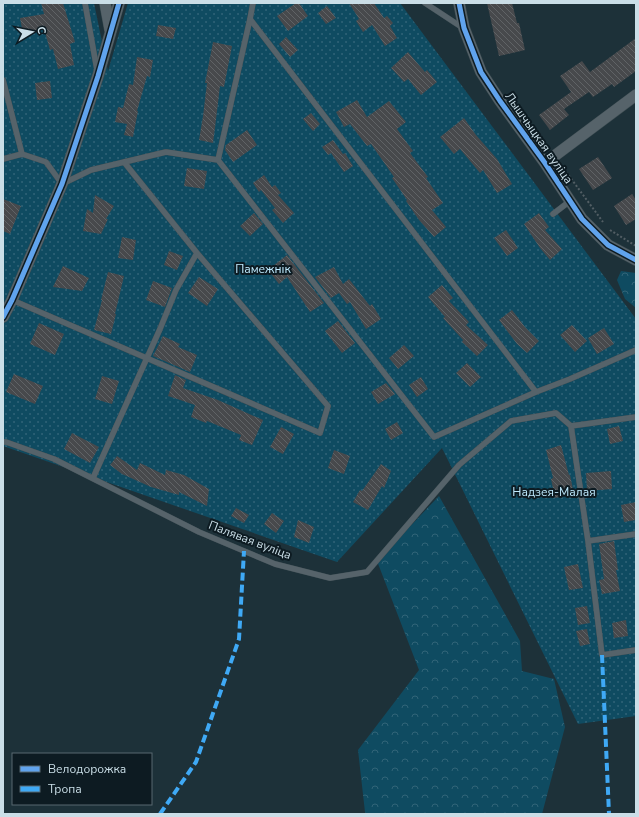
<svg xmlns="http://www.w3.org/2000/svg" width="639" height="817" viewBox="0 0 639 817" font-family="'Nunito Sans',sans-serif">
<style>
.grass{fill:url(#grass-dots)}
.forest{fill:url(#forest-crowns)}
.building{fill:url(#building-back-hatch)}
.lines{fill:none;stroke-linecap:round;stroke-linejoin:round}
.service-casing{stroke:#3d4c52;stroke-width:6}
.minor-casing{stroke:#3d4c52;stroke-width:12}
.path{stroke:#525e64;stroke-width:2;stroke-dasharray:2 2;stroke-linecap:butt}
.service{stroke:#56636a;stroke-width:5.5}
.minor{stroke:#56636a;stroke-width:11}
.quiet{stroke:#3fa9f5;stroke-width:4;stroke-dasharray:8 4;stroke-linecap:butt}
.cycleway-casing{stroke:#0d1b22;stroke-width:8}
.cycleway{stroke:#60a3ed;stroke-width:5}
.labels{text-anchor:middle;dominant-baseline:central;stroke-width:4;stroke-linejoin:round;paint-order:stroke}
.street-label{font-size:12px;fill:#cadee7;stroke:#0d1b22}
.park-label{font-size:12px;fill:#bfeafe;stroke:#0d1b22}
</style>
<defs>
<pattern id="grass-dots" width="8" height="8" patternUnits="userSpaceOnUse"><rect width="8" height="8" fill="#0f4b61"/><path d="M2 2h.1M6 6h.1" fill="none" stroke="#316478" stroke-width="1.8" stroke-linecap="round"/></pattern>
<pattern id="forest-crowns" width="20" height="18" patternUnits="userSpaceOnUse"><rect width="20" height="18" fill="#0f4b61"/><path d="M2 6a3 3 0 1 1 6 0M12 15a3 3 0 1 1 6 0" fill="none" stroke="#316478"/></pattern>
<pattern id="building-back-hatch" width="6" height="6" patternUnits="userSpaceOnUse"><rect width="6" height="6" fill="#47494c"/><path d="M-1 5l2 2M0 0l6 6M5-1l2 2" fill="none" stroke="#606366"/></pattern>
</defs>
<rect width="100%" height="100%" fill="#1d3139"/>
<path class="grass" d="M3 3H94L108 71 128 3H400L636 319V716L578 724 442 448 337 562 3 446Z"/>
<path class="forest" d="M621 271 636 273V308L625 299 617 280Z
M439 496 520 641 522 671 554 679 565 727 542 814H366L365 812 358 750 419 670 377 561Z"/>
<path class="building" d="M41 3H63L75 42 70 44 74 65 58 69 53 49 50 50 44 29 23 34 20 18 44 14Z
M296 3H299L308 16 288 31 277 16Z
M349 3H374L384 18 387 16 393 23 390 26 397 38 385 46 372 25 363 32 356 21 359 19Z
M487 3H512L517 23H519L525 50 499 56Z
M327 6 336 18 326 24 318 13Z
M158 25 176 28 173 39 156 36Z
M286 37 298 50 290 57 279 44Z
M636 38V71L614 87 612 84 593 97 589 92 564 109 569 115 550 130 539 115 571 92 560 76 582 61 590 72Z
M213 42 232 46 224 87 220 86 215 128 213 143 199 140 203 116 207 83H205Z
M408 52 425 72 427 70 437 82 421 95 408 79 404 82 391 68Z
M137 57 153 60 150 77 147 76 137 111H138L133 137 124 135 127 124 115 122 118 107 123 108 129 84 133 85Z
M50 81 52 98 37 100 35 83Z
M357 100 367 117 389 101 406 122 397 129 413 151 410 153 428 177 426 178 443 203 432 210 446 227 434 237 419 220 406 201 407 200 392 178 394 177 371 144 367 146 350 124 344 127 336 112Z
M311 113 320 124 313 131 303 119Z
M464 118 476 135 497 159 512 184 497 193 483 170 480 173 460 149 454 154 440 137Z
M247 130 257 145 233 162 225 150 226 145Z
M333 140 343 154 345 153 353 166 344 172 331 153 328 155 322 147Z
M598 157 612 178 593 190 579 169Z
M187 168 207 171 204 189 184 186Z
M264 175 272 187 275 185 281 193 278 195 294 213 283 223 272 210 275 208 261 190 259 192 253 183Z
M632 194 636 200V219L626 225 614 206Z
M95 195 114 206 106 219H108L101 234 83 231 87 209 93 213Z
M3 199 21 206 10 234 3 231Z
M254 213 263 224 250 236 240 226Z
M539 213 549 227 545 230 562 249 550 260 540 248 524 224Z
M506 230 518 248 507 256 494 238Z
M122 237 136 240 133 260 118 258Z
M169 251 183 256 177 270 164 265Z
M287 255 324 303 310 312 287 277 279 284 268 270Z
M63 266 89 278 82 291 53 287Z
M334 267 343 284 349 279 370 306 372 304 381 319 366 329 350 302 347 304 339 293 331 298 315 277Z
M108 272 124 276 115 314H116L111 334 94 330 102 300H101Z
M199 277 218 289 207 306 188 293Z
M153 281 172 288 165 307 146 300Z
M442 285 453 298 449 301 469 322 466 325 488 345 477 356 462 342 463 340 443 318 445 317 428 297Z
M512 310 525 327 539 341 527 353 517 344 499 320Z
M338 321 355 343 342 353 325 331Z
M39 323 64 334 55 355 30 344Z
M572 325 587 341 575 352 560 335Z
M604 328 614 344 597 354 588 338Z
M163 336 180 344 178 347 197 355 190 372 153 356Z
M404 345 414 356 398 369 389 358Z
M467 363 481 377 470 387 456 373Z
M14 374 43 386 35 404 6 392Z
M175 375 186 380 183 388 218 400 263 420 252 445 239 440 241 435 207 421 206 423 191 417 195 405 168 396Z
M102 376 119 381 112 404 95 399Z
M421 377 428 389 417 397 409 385Z
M386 383 395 394 378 404 371 392Z
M397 422 403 433 391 440 385 429Z
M619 426 623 441 610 444 607 429Z
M281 427 294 434 283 454 270 447Z
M72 433 99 447 90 463 64 449Z
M561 445 569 475H570L574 494 555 498 551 479 553 478 546 450Z
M334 450 350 456 344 474 328 468Z
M117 456 137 470 140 463 165 475 166 470 184 475 209 489 207 506 179 492V495L151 487 122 474 110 465Z
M381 464 391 471 384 488 382 486 368 510 353 502 360 490 362 491Z
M611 471 612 489 587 491 586 473Z
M636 502V520L624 522 621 505Z
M236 508 249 515 244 523 231 516Z
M272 513 284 521 276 533 264 524Z
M298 520 314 527 309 543 294 537Z
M614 541 618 570H616L620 591 602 594 599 580 604 579 599 544Z
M578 564 583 588 569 590 564 567Z
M587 606 590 623 578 625 575 608Z
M626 620 628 636 614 638 612 623Z
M587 629 590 644 580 646 576 631Z"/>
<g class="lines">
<defs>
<path id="service" d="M85 3 97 70
M425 3 463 28
M250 19 536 392
M3 80 22 154
M3 159 22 154 46 162 62 184 91 170 166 152 218 160 434 437 536 392 570 379 636 350
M218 160 250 19 253 3
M553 214 570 201
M12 300 320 433 328 406 197 253 124 162
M571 426 636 417
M3 442H6L54 459 199 532 244 551 275 564 330 578 367 572 459 465 511 421 556 413 571 426 588 541 602 655 636 650
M93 478 160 329 176 290 197 253
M588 541 636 534"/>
<path id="minor" d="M105 3 110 30
M459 3 464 28 481 72 500 101 545 163 582 219 608 245 636 260
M545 163 636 95
M3 317 12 300 62 184 98 76 119 3"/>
</defs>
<use href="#service" class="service-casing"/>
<use href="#minor" class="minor-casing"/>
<path class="path" d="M564 169 603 222
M610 230 636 246"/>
<use href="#service" class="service"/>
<use href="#minor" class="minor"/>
<path class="quiet" d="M602 655 609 814
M160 814 196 762 239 639 244 551"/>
<defs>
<path id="cycleway" d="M459 3 464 28 481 72 500 101 545 163 582 219 608 245 636 260
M3 317 12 300 62 184 98 76 119 3"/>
</defs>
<use href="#cycleway" class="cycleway-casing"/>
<use href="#cycleway" class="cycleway"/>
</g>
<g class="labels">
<g class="street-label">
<text transform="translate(539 138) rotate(55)">Лышчыцкая вуліца</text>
<text transform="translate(250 540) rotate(21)">Палявая вуліца</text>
</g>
<g class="park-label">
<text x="263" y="269">Памежнік</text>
<text x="554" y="492">Надзея-Малая</text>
</g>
</g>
<rect width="639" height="817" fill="none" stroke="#cadee7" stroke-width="8"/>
<rect x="12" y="753" width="140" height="52" fill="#0d1b22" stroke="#596971"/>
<rect x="20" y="766" width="20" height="6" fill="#60a3ed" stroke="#596971"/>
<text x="48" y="773" font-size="12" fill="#cadee7">Велодорожка</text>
<rect x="20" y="786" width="20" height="6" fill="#3fa9f5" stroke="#596971"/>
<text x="48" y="793" font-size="12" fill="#cadee7">Тропа</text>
<g transform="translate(32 32) rotate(80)" stroke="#0d1b22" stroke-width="3" paint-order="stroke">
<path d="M0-3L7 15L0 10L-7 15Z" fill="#cadee7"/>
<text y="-6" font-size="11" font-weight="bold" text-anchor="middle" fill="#cadee7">С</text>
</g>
</svg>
